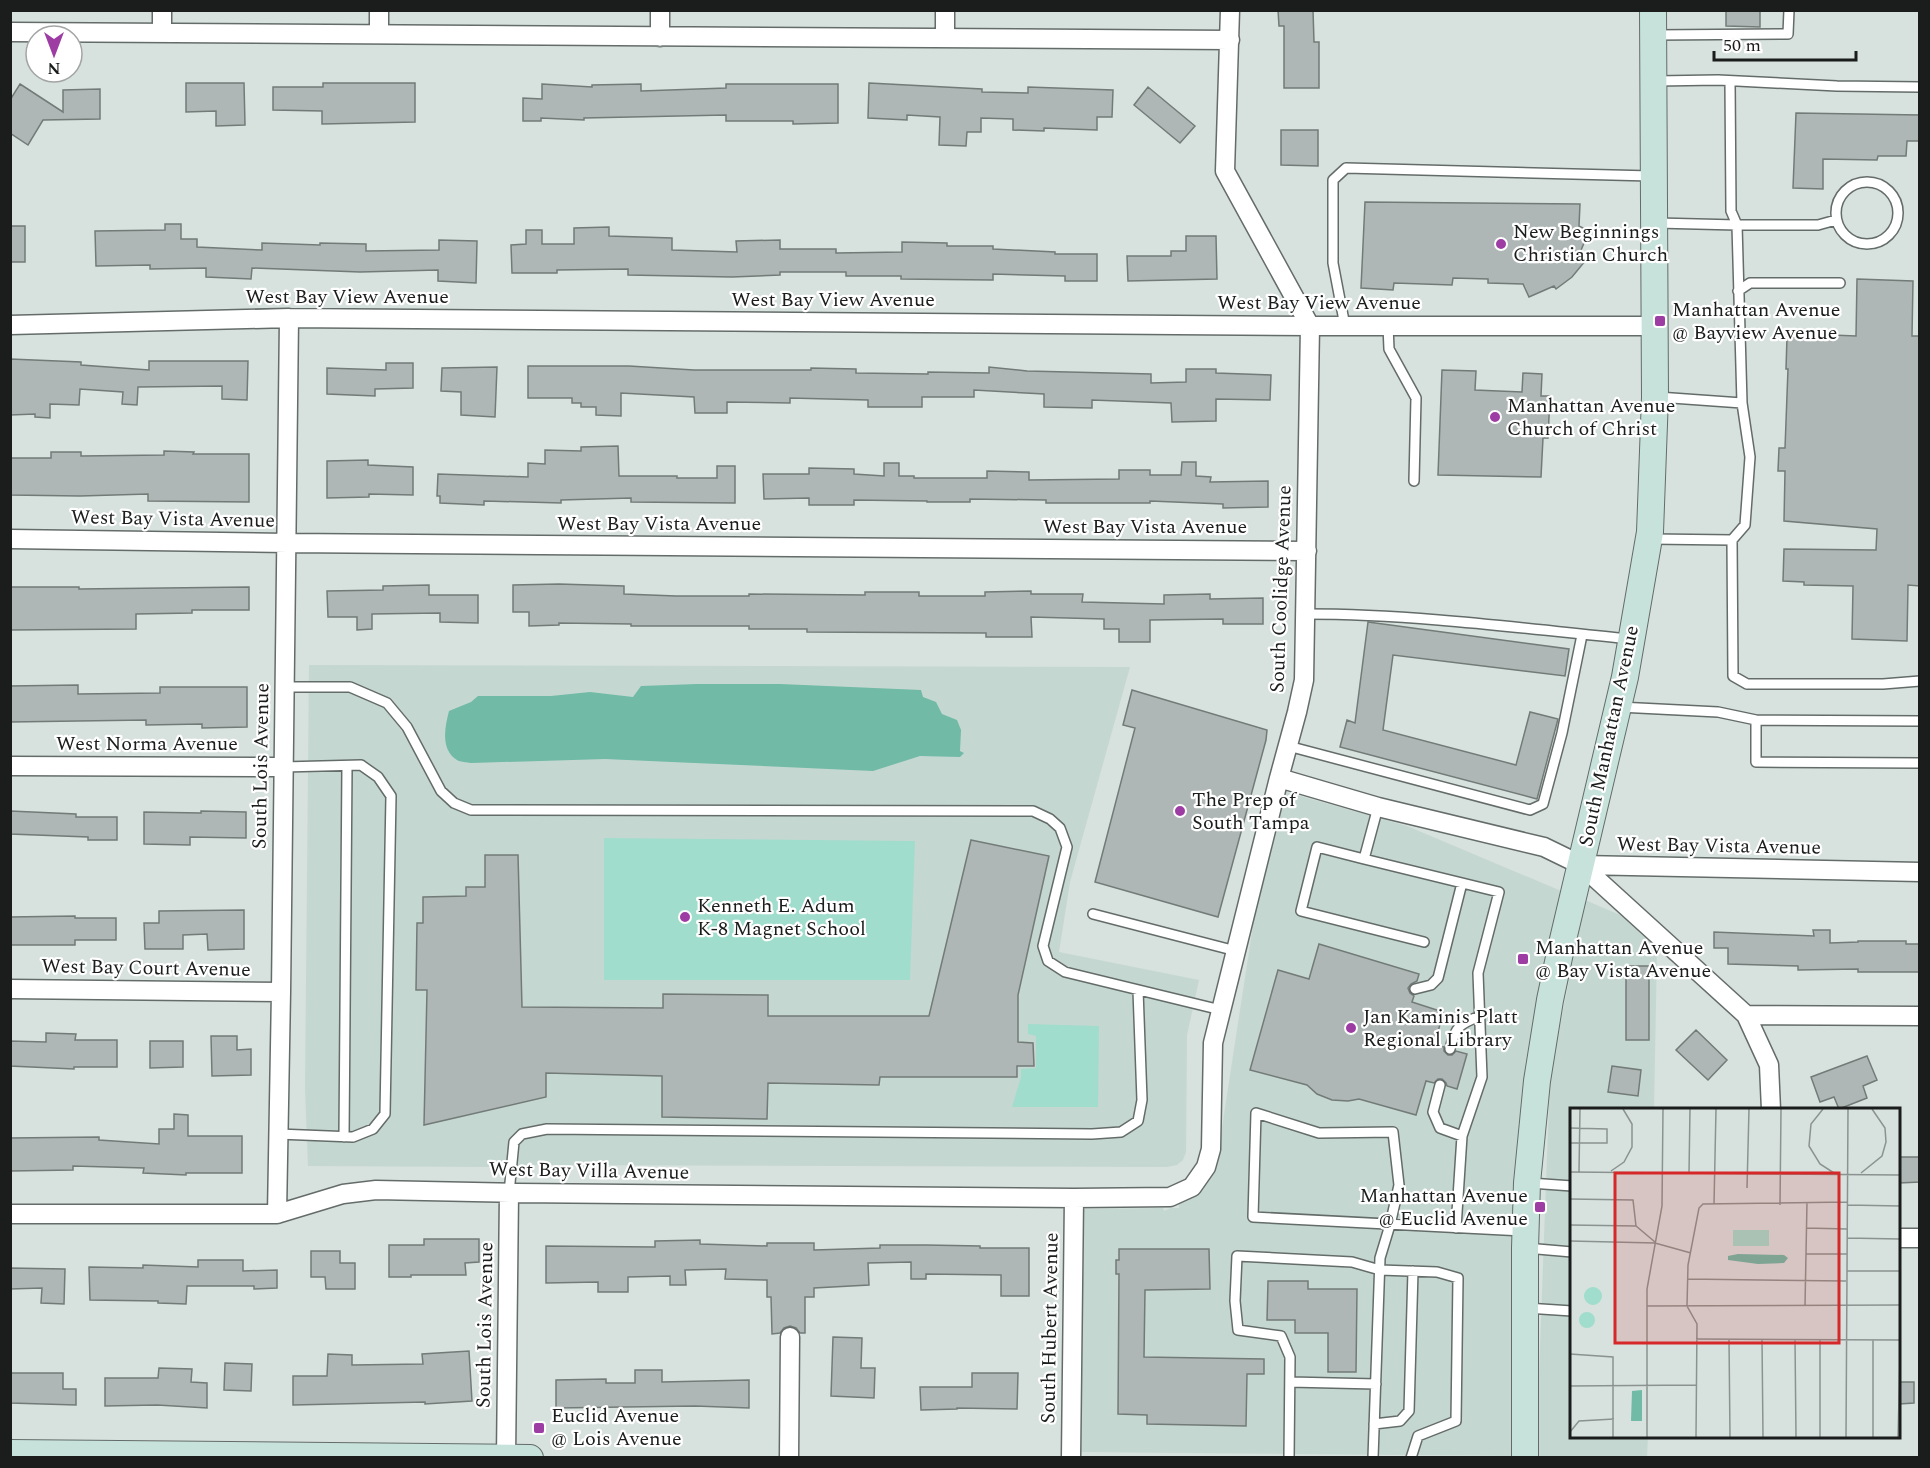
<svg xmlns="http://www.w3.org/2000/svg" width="1930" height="1468" viewBox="0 0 1930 1468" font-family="Spectral,serif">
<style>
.built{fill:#c5d7d1}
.green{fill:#a1ddcc}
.water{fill:#70baa6}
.building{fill:#aeb7b5;stroke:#737b78;stroke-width:1.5}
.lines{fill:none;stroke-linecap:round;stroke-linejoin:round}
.lane-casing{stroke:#646c69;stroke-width:12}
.street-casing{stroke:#646c69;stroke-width:21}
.secondary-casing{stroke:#646c69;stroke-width:28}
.lane{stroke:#fff;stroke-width:9}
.street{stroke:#fff;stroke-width:18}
.secondary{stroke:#c7e2db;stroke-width:26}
.poi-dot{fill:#9d3da4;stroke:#fff;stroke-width:2}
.labels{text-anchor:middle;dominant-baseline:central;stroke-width:4.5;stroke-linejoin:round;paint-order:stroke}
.poi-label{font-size:20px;fill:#1a1d1c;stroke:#fff;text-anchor:start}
.street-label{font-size:20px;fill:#1a1d1c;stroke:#fff}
.inset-road{fill:none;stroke:#8b9390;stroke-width:1.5}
.view{fill:#d62828;fill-opacity:0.15;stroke:#d62828;stroke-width:3}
.inset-edge{fill:none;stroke:#1a1d1c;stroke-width:3}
</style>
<rect width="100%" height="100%" fill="#d7e1de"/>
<path class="built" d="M309 665 1130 667 1070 882 1059 952 1199 980 1187 1035 1186 1152 1183 1160 1177 1165 1167 1167 530 1165 495 1167 308 1166 305 1088Z
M1286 792 1407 826 1566 893 1530 1074 1516 1456 1081 1452 1084 1209 1163 1208 1164 1211 1171 1208H1179V1204L1200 1194 1215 1173 1221 1150V1134L1254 919Z
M1585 900 1620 915 1657 949 1654 1109 1572 1110V1436L1648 1437 1647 1457 1536 1456 1550 1075Z"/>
<path class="green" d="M604 838 915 841 910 980H604Z
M1028 1024 1099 1026 1098 1107H1012L1021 1077V1069L1036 1068V1036L1028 1034Z"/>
<path class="water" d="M697 684H780L921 690 923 697 936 702 942 714 957 720 961 730 960 751 964 753 960 757 920 756 873 771 605 759 471 763C467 762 460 762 457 760 440 749 445 727 449 711L471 702 478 696H551L590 692 633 697 641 686Z"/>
<path class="building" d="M1278 10H1313L1314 42H1319V88H1284V26H1279Z
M1726 10H1760V27L1726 26Z
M186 83H244L245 125 216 126V111L186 112Z
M323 83H415V122L322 124V111L273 110V87H323Z
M869 83 982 89V92L1028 93V87L1113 90 1112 117H1097V130L1044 128V131L1013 130V119L981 118V132H967L966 146 939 145 940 117 907 115V120L868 118Z
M20 84 63 112V90L100 89V119L43 120 28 145 10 133V100Z
M542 84 592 87V85L641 84V91L726 88V84H838V123L793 124V121H726V115L584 118V120L541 118V121H523V98L542 99Z
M1148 87 1195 126 1180 143 1134 105Z
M1796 113 1920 115V141H1907L1906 156H1878L1877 160 1823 159V189L1793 188Z
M1281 130H1318V166L1281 165Z
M1365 202 1580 204 1579 226 1589 231 1579 255 1586 260 1572 277 1556 289 1554 286 1529 297 1523 284 1488 283V279L1453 278 1452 285 1394 283 1393 290 1361 288Z
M165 224H181V239H197V247L262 250V243L320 245V243L366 244V251L439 250V240L477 241 476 283 438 281V270L360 272 252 268 251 279 206 277V268L150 269V265L96 266 95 231 165 230Z
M10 226H25V262H10Z
M609 227V236L672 238V250L737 252 736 241 780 240V249H836V253L902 252V242L947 243V246H993V249L1055 252V254H1097V281H1065V276L993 274V280L901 279V276H846V272H780V275L732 277 628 275V269L557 270V273H512L511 245 526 244V230H542V244H574V228Z
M1186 236H1216L1217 279 1128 281 1127 256H1171V251H1186Z
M1857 279 1913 281 1912 336H1920V586L1908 585 1907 641 1852 639 1853 586 1804 585V582L1783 581 1784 549 1876 550 1877 529 1784 521 1785 471H1778L1779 448H1785L1788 369H1786L1787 337 1807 338V334L1856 336Z
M10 359 81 362V365L149 370V361H248L247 400 222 399V386L138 387 137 405 122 404 123 392 80 389 79 405 50 404V418L35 417V414L10 415Z
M386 363H413V388L375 389V396L327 394V368L386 370Z
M528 366H629L694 370H811V368L856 369V373L928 374V372L989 373V367L1027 371 1151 374V383L1186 382V369H1216V373L1271 375 1270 400 1216 399V421L1172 422 1171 403 1092 400V408L1044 407V394L974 390V397H922V407H868V400L790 398V403L727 402V413H695L694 397 621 393V416L596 415V407H581V403H572V398H528Z
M497 367 495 417 461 415V392L441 391 442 368Z
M1442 370 1476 371 1475 390 1522 392 1523 373 1542 374 1541 396H1550L1548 438H1543L1541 477 1438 475Z
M618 446 619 476H677V478H717V466H735V503L631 502V498L561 500V503L484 501V505L440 503V496H437L438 474 528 477V463L545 464V450L581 451V447Z
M164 451 194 452 193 454H249V502L148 501V494L80 496 10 495V458H51V452H81V456L164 455Z
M368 460V465L413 467V495L369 494V497L327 498V461Z
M1182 462H1196V476L1211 477 1210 482 1268 481V507L1223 508V504L1150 501V503H1046V500L970 499V502H927V501L854 500V505H809V498L764 499 763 474H809V468L854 469V474L884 476V463H899V476H914V478H987V471L1029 472V480L1119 479V470H1150V475H1181Z
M559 584 624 586V594L676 596H749V594L865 595V592H919V596H985V592L1031 591V594H1083L1082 602 1164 604V595L1210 594V599L1263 598V624H1223V619L1150 620V642H1119V629H1104V619L1031 617 1032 637H986V633L807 632V629H749V626H631V624L559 623V625L529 626V612H513V585Z
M429 585V595H478V623L440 622V613L372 614V629L357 630V617H328L327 591 383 590V586Z
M10 587H79V589L249 587V610H192V613L136 614V629L10 630Z
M1368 622 1569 649 1565 676 1393 655 1383 730 1516 765 1530 712 1558 719 1537 799 1340 747 1347 720 1355 723Z
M78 685V694L160 693V687H247V727L202 728V724L146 725V720L10 722V686Z
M1132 690 1267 730 1266 740 1218 917 1095 882 1135 728 1123 725Z
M10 811 76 814V817H117V840H88V837L10 834Z
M201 811 246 812V838L190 837V845L144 844V812L201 813Z
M971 840 1049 856 1018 995V1042L1033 1043 1034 1066H1017V1077H880L879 1085 768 1083 767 1119 662 1117V1076L546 1073V1097L424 1125 427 990H416L417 923H423V897L466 896V887H485V855H518L522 1007 663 1008V994L768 995V1016H929Z
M244 910V949L208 950 207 934 183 935V949H145L144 923H159V911Z
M75 916V918H116V940H75V945H10V917Z
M1813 930H1830V943L1858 942V941H1906V944H1920V972H1858V969L1798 970V966L1728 964V948H1714V932L1814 936Z
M1319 944 1419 974 1417 981 1411 984 1408 988 1410 993 1414 996 1412 1002 1443 1012 1435 1044 1444 1047V1051L1448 1055H1452L1456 1051 1467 1054 1457 1089 1447 1086 1446 1083 1442 1079H1438L1434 1083 1426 1081 1416 1115 1359 1099 1348 1101 1332 1100 1317 1094 1307 1085 1250 1070 1278 970 1309 979Z
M1626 966H1649V1040H1626Z
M1696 1030 1727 1060 1708 1080 1676 1050Z
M46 1033 76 1034 75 1040H117V1067H74V1069L10 1066V1041L46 1042Z
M211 1036H237V1050L251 1049V1075L212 1076Z
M150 1041H183V1067L150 1068Z
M1867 1056 1877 1080 1863 1086 1867 1098 1839 1109 1834 1097 1820 1102 1811 1077Z
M1612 1066 1641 1070 1638 1096 1608 1092Z
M174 1114 188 1115V1136H242V1173H186V1175L143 1173 144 1168 73 1166V1170L10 1171V1138L99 1137V1140L159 1144V1129H174Z
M1899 1157H1920V1182L1899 1183Z
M424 1239H479V1262L465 1263 466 1275H411V1277H389V1245H424Z
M700 1240V1244L767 1246V1243H814V1250L880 1248V1245H926L980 1246V1248H1029V1296H1001V1275L926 1274V1279H911V1262L868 1263 869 1285 814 1288V1297H805V1333H800L796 1328 790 1326 784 1328 780 1333 772 1334 771 1297H767V1280L725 1279 726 1269 685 1270 686 1285H670V1276L628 1277V1292H598V1282L546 1283V1246L655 1247V1241Z
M1119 1249H1209L1210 1289 1145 1290 1144 1357 1264 1359V1374H1247L1246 1426 1147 1424V1415L1118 1414 1119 1274H1116V1260H1119Z
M311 1251H340V1263H355V1289H326L325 1277H311Z
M198 1260H243V1271L277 1270V1288L254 1289V1286H187L186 1304 158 1303V1301L90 1300 89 1267 143 1268V1265L198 1267Z
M10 1268 65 1269 64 1304 41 1303 42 1288 10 1289Z
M1268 1281H1308V1289H1357L1356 1372H1328V1333H1295V1320H1267Z
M833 1337 862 1338 861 1368H875L874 1398 831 1396Z
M469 1351 472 1401 425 1404V1402L293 1405V1376H327L328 1354 352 1355V1365L423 1364 422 1354Z
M225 1363 252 1364 251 1391 224 1390Z
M159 1368 192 1369 191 1382 207 1383V1408L157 1405 105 1406V1378H158Z
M635 1370H662V1382L749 1380V1408L695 1406 556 1408V1380L606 1379V1383H635Z
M10 1373H63V1389H76V1405L10 1403Z
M972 1373H1018L1017 1409 957 1408V1409L921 1410 920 1387H972Z
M1899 1382H1914V1403L1899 1404Z"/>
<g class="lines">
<defs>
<path id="lane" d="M1655 35 1788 34 1789 10
M1656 81 1718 80 1837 86 1920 87
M1836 213a31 31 0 1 1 62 0a31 31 0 1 1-62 0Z
M1836 220 1818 225H1737L1742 403 1750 457 1745 525 1732 540 1733 676 1747 684H1883L1920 681
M1657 223 1737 225 1731 211 1730 81
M1738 291 1750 283H1840
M1345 326 1333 263V180L1346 168 1651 176
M1388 326 1389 349 1416 398 1414 481
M1658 397 1742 403
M1651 539 1732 540
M1305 614C1414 614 1521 628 1629 639
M284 687H350L387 703 407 727 441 791 454 803 471 810 1033 811 1050 819 1060 828 1067 847 1043 946 1048 961 1065 972 1221 1010
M1619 707 1718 712 1756 720
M1920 721 1756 720V762L1920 763
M1288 746 1530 810 1543 804 1562 733 1582 635
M1378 807 1364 859 1499 892 1478 973 1482 1077 1462 1136 1456 1228
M1364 859 1317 847 1301 911 1424 942
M1093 914 1236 951
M1415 989 1431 985 1438 978 1462 883
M1450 1049C1455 1027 1459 1024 1480 1016
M1440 1085 1433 1112 1440 1128 1462 1136
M278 1134 353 1137 373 1129 385 1114 391 796 378 777 361 765 283 767
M344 1137 347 766
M1530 1183 1572 1186
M509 1193 514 1142 522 1134 547 1129 1092 1134 1121 1132 1138 1121 1142 1100 1138 990
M1526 1248 1572 1252
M1526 1308 1572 1311
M1290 1382 1376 1384
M1374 1424 1400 1421 1409 1411 1413 1271
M1289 1458 1290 1357 1281 1336 1238 1330 1235 1301 1237 1256 1352 1262 1380 1270 1437 1272 1458 1278 1456 1421 1418 1436 1411 1458
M1373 1458 1380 1258 1390 1225 1399 1185 1393 1132 1319 1133 1256 1113 1253 1217 1523 1231"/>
<path id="street" d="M162 10V33
M379 10V34
M660 10V37
M945 10V38
M10 32 1230 40
M10 325 289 318 1310 326H1655
M10 539 287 543 1307 551
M10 766 283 767
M1279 778 1378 807 1544 847 1581 865 1920 872
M1581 865 1746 1015 1920 1016
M10 989 281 992
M1746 1015 1769 1065 1771 1110
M10 1214H277L343 1194 376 1190 516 1193 1074 1198 1170 1197 1192 1187 1206 1167 1211 1149 1213 1043 1279 778 1297 712 1304 680 1310 326 1225 171 1230 10
M277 1214 281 992 289 318
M1898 1238H1920
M506 1458 509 1193
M789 1458 790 1337
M1071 1458 1074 1198"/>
<path id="secondary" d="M10 1453 530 1458
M1525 1458V1248L1527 1183 1537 1081 1550 1000 1561 948 1625 677 1650 532 1655 397 1653 10"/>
</defs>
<use href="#lane" class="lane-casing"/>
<use href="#street" class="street-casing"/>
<use href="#secondary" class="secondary-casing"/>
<use href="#lane" class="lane"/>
<use href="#street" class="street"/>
<use href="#secondary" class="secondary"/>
</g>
<g class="poi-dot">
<circle cx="1501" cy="244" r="6"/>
<rect x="1654" y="315" width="12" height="12" rx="3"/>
<circle cx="1495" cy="417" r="6"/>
<circle cx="1180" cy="811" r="6"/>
<circle cx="685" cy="917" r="6"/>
<rect x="1517" y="953" width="12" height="12" rx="3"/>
<circle cx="1351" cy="1028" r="6"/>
<rect x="1534" y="1201" width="12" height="12" rx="3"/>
<rect x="533" y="1422" width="12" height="12" rx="3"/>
</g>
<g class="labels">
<g class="poi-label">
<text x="1513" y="232">New Beginnings<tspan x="1513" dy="23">Christian Church</tspan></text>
<text x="1672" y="310">Manhattan Avenue<tspan x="1672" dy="23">@ Bayview Avenue</tspan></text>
<text x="1507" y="406">Manhattan Avenue<tspan x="1507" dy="23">Church of Christ</tspan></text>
<text x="1192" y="800">The Prep of<tspan x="1192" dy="23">South Tampa</tspan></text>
<text x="697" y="906">Kenneth E. Adum<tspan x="697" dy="23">K-8 Magnet School</tspan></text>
<text x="1535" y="948">Manhattan Avenue<tspan x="1535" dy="23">@ Bay Vista Avenue</tspan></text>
<text x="1363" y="1017">Jan Kaminis Platt<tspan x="1363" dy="23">Regional Library</tspan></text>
<text x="1528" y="1196" text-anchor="end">Manhattan Avenue<tspan x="1528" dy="23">@ Euclid Avenue</tspan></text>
<text x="551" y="1416">Euclid Avenue<tspan x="551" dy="23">@ Lois Avenue</tspan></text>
</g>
<g class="street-label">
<text x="347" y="297">West Bay View Avenue</text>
<text x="833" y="300">West Bay View Avenue</text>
<text x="1319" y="303">West Bay View Avenue</text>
<text transform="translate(173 519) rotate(1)">West Bay Vista Avenue</text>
<text x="659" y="524">West Bay Vista Avenue</text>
<text x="1145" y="527">West Bay Vista Avenue</text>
<text transform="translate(1281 589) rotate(-88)">South Coolidge Avenue</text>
<text transform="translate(1609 736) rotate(-78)">South Manhattan Avenue</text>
<text x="147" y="744">West Norma Avenue</text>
<text transform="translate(261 766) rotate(-89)">South Lois Avenue</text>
<text transform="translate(1719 846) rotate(1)">West Bay Vista Avenue</text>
<text transform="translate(146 968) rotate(1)">West Bay Court Avenue</text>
<text transform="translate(589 1171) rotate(1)">West Bay Villa Avenue</text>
<text transform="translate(485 1325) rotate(-89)">South Lois Avenue</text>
<text transform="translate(1050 1328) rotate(-89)">South Hubert Avenue</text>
</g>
</g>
<g transform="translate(1570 1108)">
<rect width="330" height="330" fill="#d7e1de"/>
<path d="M163 122H199V138H163ZM14 188a9 9 0 1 1 18 0a9 9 0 1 1-18 0ZM9 212a8 8 0 1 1 16 0a8 8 0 1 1-16 0Z" fill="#a1ddcc"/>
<path d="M168 146 214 147 218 150 214 155 188 156 158 152V148ZM72 282V313H61L62 283Z" fill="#70baa6"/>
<path class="inset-road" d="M253 1 241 16 239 38 250 56 264 65M0 20 37 21V35H0M41 63 54 54 62 39V16L53 1M0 64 330 67M9 64 10 1M119 65 120 1M291 65 312 48 316 34 315 20 302 1M177 80 179 1M0 91 63 92 66 118M144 96 146 1M210 97 211 1M278 97 330 98M0 117 66 118 85 134M236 120 277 121M277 130 330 131M0 133 85 135 121 145M236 146H277M277 163H330M117 171 276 173M77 198 330 197M235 198 237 94M126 231 330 232M159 231 160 329M192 231 193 329M225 231 226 329M250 232V329M303 232V329M0 246 43 249V329M0 278 126 277M0 324 9 313 44 311M77 329V181L92 98 93 1M126 329 127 216 117 198 118 157 129 100 133 96 278 94M276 329 278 1M328 329 330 250"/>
<path class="view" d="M45 65H269V235H45Z"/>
<rect width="330" height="330" class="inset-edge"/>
</g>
<rect width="1930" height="1468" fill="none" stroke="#1a1d1c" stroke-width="24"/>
<g transform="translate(54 54) rotate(180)"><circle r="28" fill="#ffffff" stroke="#a3a5a4" stroke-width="1.5"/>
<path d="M0-4.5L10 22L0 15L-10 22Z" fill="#9d3da4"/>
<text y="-9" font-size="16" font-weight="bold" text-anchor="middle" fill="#1a1d1c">N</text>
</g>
<path d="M1714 51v9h142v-9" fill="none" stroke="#1a1d1c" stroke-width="3"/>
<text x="1723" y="51" font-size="18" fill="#1a1d1c" stroke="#ffffff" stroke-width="4.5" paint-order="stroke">50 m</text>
</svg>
